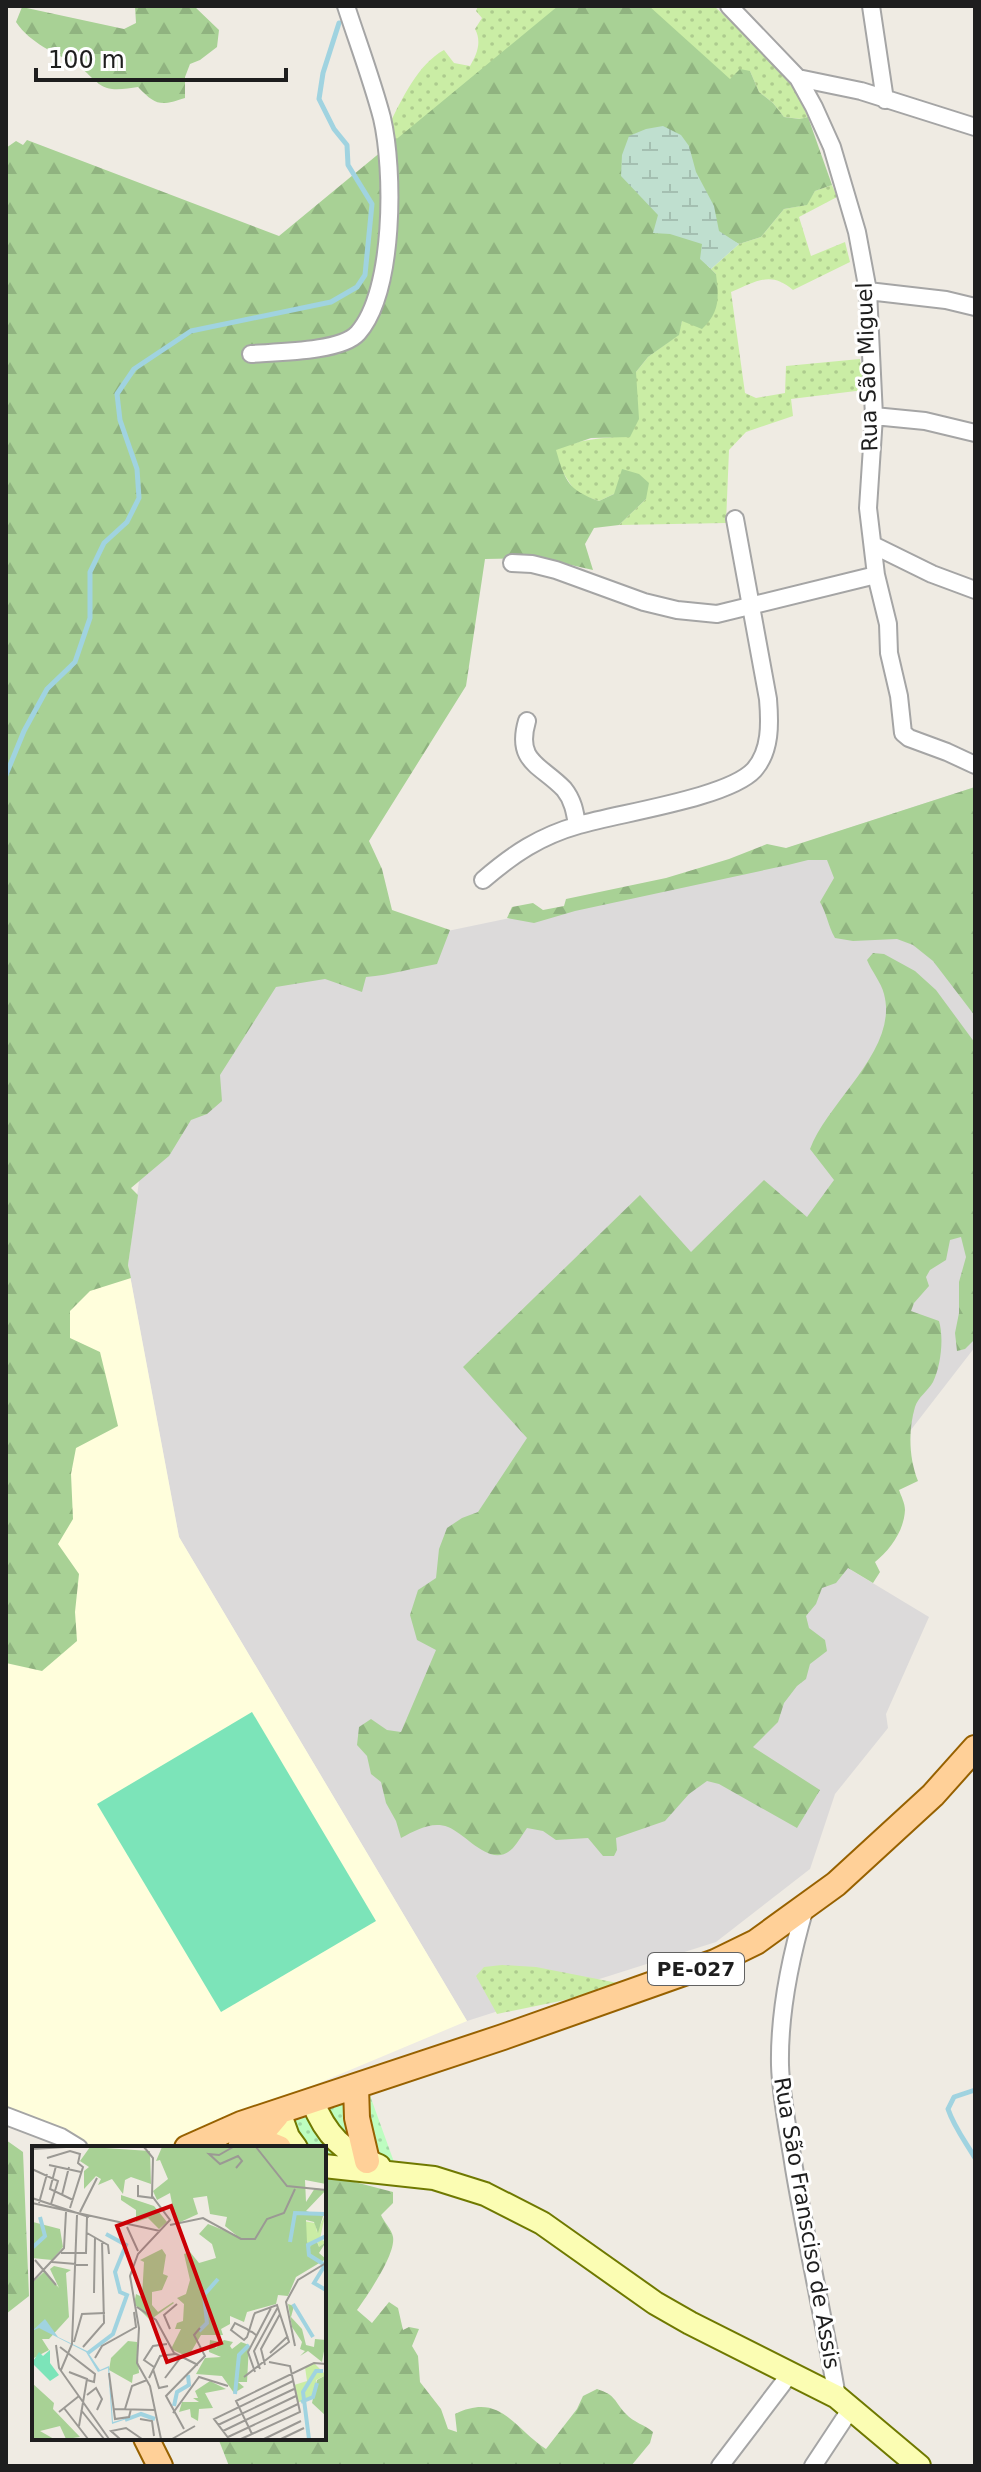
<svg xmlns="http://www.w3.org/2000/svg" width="981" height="2472" viewBox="0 0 981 2472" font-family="'DejaVu Sans',sans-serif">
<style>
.residential{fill:#dcdada}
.education{fill:#fffedc}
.grass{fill:url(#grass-dots)}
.forest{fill:url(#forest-firs)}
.wetland{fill:url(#wetland-marsh)}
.park{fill:url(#park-dots)}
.pitch{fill:#7ce4b9}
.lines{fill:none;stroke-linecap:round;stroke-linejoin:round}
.stream{stroke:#a0d3e0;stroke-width:5}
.street-casing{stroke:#a5a5a5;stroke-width:20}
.secondary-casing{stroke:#6f7900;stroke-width:26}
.primary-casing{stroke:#976100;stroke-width:28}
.street{stroke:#fff;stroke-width:16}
.secondary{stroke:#fbfdb3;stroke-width:22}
.primary{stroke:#ffd098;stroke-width:24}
.labels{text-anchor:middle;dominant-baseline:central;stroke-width:6;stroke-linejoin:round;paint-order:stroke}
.shield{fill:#fff;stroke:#626262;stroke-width:2}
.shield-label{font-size:20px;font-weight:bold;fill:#1e1e1e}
.street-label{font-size:22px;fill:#1e1e1e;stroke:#fff}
.inset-river{fill:none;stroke:#a0d3e0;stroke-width:4}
.inset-road{fill:none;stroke:#9b9994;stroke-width:2}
.view{fill:#cb0005;fill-opacity:0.15;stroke:#cb0005;stroke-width:4}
.inset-edge{fill:none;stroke:#1e1e1e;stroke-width:4}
</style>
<defs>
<pattern id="grass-dots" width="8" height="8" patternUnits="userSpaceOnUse" patternTransform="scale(2)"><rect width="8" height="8" fill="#caeda5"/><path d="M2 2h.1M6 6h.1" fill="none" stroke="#adcb8e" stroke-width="1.8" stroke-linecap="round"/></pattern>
<pattern id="forest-firs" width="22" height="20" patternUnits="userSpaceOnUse" patternTransform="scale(2)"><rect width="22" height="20" fill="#a8d195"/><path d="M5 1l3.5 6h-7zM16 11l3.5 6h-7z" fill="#90b380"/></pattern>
<pattern id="wetland-marsh" width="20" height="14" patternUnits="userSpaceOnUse" patternTransform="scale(2)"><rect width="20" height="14" fill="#bfdfcf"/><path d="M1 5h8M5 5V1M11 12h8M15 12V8" fill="none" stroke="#a4bfb1"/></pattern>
<pattern id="park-dots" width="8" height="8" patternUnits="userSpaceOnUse" patternTransform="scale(2)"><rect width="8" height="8" fill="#bdfdc0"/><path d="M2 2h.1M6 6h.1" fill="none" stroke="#a2d8a5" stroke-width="1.8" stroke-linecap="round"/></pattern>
</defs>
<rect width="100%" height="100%" fill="#efebe3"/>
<path class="residential" d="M975 787V1347L818 1550 929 1617 886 1714 888 1728 835 1794 810 1869 716 1942 467 2021 179 1537 128 1265 164 990 683 882Z"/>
<path class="education" d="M128 1265 179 1537 467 2021 164 2148H85L6 2108V1279Z"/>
<path class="grass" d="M478 6H714L763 52 793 86 808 117 801 119 784 117 773 103 759 92 750 71 729 84 397 155 389 125C402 99 418 64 444 50L454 63 470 66C477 54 482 42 475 29L482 18 476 11Z
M832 185 837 197 799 217 811 256 845 242 850 262 793 290C770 270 756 282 731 292L745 393 756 398 785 393 786 366 860 359 864 390 791 399 793 416 746 432 729 450 726 523 619 525 646 499 614 494 599 501 576 493 550 452C577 439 601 438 630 436L636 372 648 357 678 335 682 321 716 274 711 269 739 244 761 237 784 209 806 205 815 191Z
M502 1965 536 1967 633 1986 497 2014 476 1976 484 1967Z"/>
<path class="forest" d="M135 6H194L219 30 217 47 200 60 190 64 185 77V98C161 106 156 106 138 87 130 88 120 90 112 89 96 87 89 72 77 65 54 52 31 44 16 22L22 7 124 29 136 23Z
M558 6H649L730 79 740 69 750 71 759 92 773 103 784 117 800 119 808 117 832 185 815 191 807 205 784 209 761 237 739 244 731 240 707 265 716 274C719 298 720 312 702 329L682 321 679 335 648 357 636 372 639 419 630 437 591 438 556 450C565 481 568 490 599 501L614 494 622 469 639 474 649 483 646 499 619 525 594 528 585 544 593 570 540 558 485 559 466 686 369 841 382 869 392 910 450 930 437 964C413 968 391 975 366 977L362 992 325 979 276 987 220 1075 222 1101 207 1114 191 1120 169 1156 131 1188 138 1195 128 1265 131 1278 90 1291 70 1311V1338L100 1352 118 1426 76 1448 71 1474 73 1519 58 1544 79 1574 75 1612 77 1641 42 1671 6 1663V148L16 141 23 145 27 140 279 236Z
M975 787V1016L933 961 913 945 897 939 853 941 835 938C828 926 827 914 820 902L834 878 827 860H808L788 865 575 911 534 923 507 918 512 907 533 903 543 910 564 906 566 899 666 878 729 859 767 844 786 848Z
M873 953 884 954 915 971 936 990 975 1043V1339L965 1349 957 1351 955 1333 959 1313V1282L966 1257 961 1237 950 1240 946 1260 930 1270 926 1277 929 1286 914 1303 911 1311 939 1321C944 1338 941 1366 933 1382 928 1391 918 1397 915 1407 908 1431 909 1458 918 1481L899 1490C901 1496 905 1503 905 1510 904 1531 890 1550 875 1562L880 1572 873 1583 848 1568 836 1583 822 1588 816 1604 806 1616 809 1628 825 1640 827 1651 810 1664 806 1679 797 1686 784 1703 778 1722 753 1747 820 1790 797 1828 719 1784 707 1781 689 1794 665 1821 616 1838 617 1850 614 1856H603L588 1838 556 1840 543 1831 527 1828C523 1834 518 1842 513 1848 491 1870 468 1835 448 1827 432 1821 416 1830 401 1838L396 1821 386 1803 381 1782 371 1774 367 1756 357 1745 359 1727 371 1719 387 1730 401 1732 436 1650 417 1640 410 1615 418 1590 436 1578 439 1549 447 1528 462 1518 478 1512 527 1438 463 1367 640 1195 691 1252 764 1180 807 1217 834 1180 810 1149C828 1101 899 1049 884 994 881 982 872 972 867 960Z
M6 2140 23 2152 29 2296 6 2314Z
M324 2174 393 2192V2203L381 2215C384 2222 392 2230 393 2237 396 2254 367 2296 357 2310L372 2323 389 2302 398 2308 403 2330 409 2327 419 2329 412 2346 418 2356 420 2382 441 2409 448 2429 457 2432 455 2414C500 2392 513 2427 546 2449L577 2409 583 2396 597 2389C616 2395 614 2401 626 2414 633 2422 645 2425 653 2432L650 2443 631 2466H229L218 2438H324Z"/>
<path class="wetland" d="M663 126 681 135 689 146 696 172 714 206 719 231 739 244 711 269 700 259 702 244 670 234 653 233 658 215 621 176 622 155 629 136 646 129Z"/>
<path class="park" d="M368 2090 398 2173 324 2166V2148H277L287 2118Z"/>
<path class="pitch" d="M252 1712 376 1921 221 2012 97 1804Z"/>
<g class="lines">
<path class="stream" d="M6 775 24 731 47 689 75 662 90 618V572L104 543 127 522 139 498 137 469 120 420 117 394 134 369 191 331 331 302 357 287 365 275 372 204 348 165 347 145 334 129 319 99 323 73 339 23
M975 2090 954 2097 948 2109C954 2127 965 2141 975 2158"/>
<defs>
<path id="street" d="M729 6 798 78 814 107 832 147 857 232 868 291 874 416 868 508 876 575 888 624 889 653 899 696 903 733 909 738 947 752 975 765
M871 6 885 100
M798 78 861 91 975 127
M868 291 946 300 975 307
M251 354C277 352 341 352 358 333 395 291 394 169 382 118 372 80 358 43 346 6
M874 416 925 421 975 433
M873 545 932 574 975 590
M512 563 532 564 556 570 644 602 677 610 717 614 876 575
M527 721C515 762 541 765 564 789 573 800 575 812 577 825
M483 880C513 854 540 836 579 825 619 813 728 798 754 770 771 751 770 723 768 699L735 519
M805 1908C790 1959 779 2012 780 2065 781 2099 789 2134 794 2168 807 2245 824 2320 837 2397
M6 2116 61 2137 79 2148
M720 2466 790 2374
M813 2466 852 2407"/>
<path id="secondary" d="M312 2100C326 2136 343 2152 379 2166
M279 2112 288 2137 296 2148
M324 2166 434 2178 485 2194 542 2223 655 2303 690 2323 837 2397 919 2466"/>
<path id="primary" d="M356 2087 357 2118 367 2161
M255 2138 279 2148
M187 2148 241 2124 503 2037 715 1962 756 1942 836 1884 933 1795 975 1748
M240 2148 266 2128 277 2115
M146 2438 160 2466"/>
</defs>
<use href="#street" class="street-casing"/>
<use href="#secondary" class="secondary-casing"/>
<use href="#primary" class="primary-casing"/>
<use href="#street" class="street"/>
<use href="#secondary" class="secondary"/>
<use href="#primary" class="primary"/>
</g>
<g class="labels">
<rect class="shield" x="648" y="1953" width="96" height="32" rx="6"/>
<g class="shield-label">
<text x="696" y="1969">PE-027</text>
</g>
<g class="street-label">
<text transform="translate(867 367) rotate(-92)">Rua São Miguel</text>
<text transform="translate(807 2223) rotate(80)">Rua São Fransciso de Assis</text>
</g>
</g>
<g transform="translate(32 2146)">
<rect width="294" height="294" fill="#efebe3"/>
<path d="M293 69 288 93 294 96 287 101 285 93 278 102 277 97 276 109 282 104 286 109 282 107V117H275L271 75 283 77 285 86ZM282 217 294 229 284 234 285 248 266 257 262 239 275 235 273 221Z" fill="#caeda5"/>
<path d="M58 1 118 5 119 38 99 31 93 34 91 48 80 33 66 39 69 33 64 30 52 43V25L57 21 48 15ZM130 1H294V38L273 34 274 56 283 42 294 44 274 65 291 70 286 87 282 76 274 74 275 96 278 101 284 93 287 101 294 96 287 107 294 113 264 131 256 150 246 149 244 158 215 166 212 176 198 170V178L189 183 191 189H169L156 211 139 203 149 183H143L145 177 151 175 152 158 145 152 154 148 158 134 152 108 158 106 167 117 184 112 180 98 167 88 176 78 204 89 193 80 195 71 178 68 175 50 161 52 166 68 144 78 138 47 125 54 121 45 136 33 128 14 124 15ZM89 49 122 60 135 76 127 83 116 72 104 76V64L89 54ZM1 76 28 83 31 101 20 114 0 112ZM130 103 134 109 131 128 136 130 130 144 120 146V159L126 166 141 156 142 157 118 174 102 158 104 148 110 151 112 116 108 114ZM22 120 39 124 34 127 37 171 17 193H10L17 204 0 213V137L13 125 27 142 18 123ZM256 158 262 160 259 171 270 183 274 199 282 201 283 193 294 194 290 216 276 205 268 210 273 205 268 203 270 196 260 181ZM178 194 188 196 181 198 184 202 192 194 201 196 198 200 200 203 209 196 217 199 215 236H206L212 241 202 247 190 230 164 228 173 212 189 211 177 206ZM96 195 105 196 107 227 101 229 100 237 77 224 79 212ZM294 229V270L280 257 285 234ZM178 235 194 243 173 247 181 262 167 263 166 275 159 271 158 263 147 266 150 256H167L161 252H166L163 245ZM0 237 22 257 21 263 48 291 34 293 28 280 8 285 22 293H0Z" fill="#a8d195"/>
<path d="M18 204V217L27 229 18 235 0 217 7 206 11 210Z" fill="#7ce4b9"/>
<path d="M13 173 26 191 55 205 68 224 77 220 81 276 109 268 80 278 76 222 66 226 54 206 7 182 0 185Z" fill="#a0d3e0"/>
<path class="inset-river" d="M294 90 276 99 277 109 293 119 282 137 294 144M258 96 263 67 293 68M0 102 13 90 8 71M261 158 281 191M167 185 175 177 172 149 186 133M56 207 81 188 95 149 88 146 83 126 94 99 74 88M203 248 207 209 217 199M269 256 281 251 285 237M142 260 145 246 157 239 156 229M93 274 109 268 123 273M277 293 271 246 284 225H291"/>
<path class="inset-road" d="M112 1 121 12 120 50 138 74 106 108 98 130 107 182 105 217 118 240 129 293M201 1 187 9 177 8 188 18 206 10 210 15 204 22M224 1 255 40 294 44M0 3 34 1M15 12 38 5 48 8 46 17 51 21 38 62M17 19 49 26M24 20 18 43 41 54M0 23 26 35 19 58M106 39V50L121 52M30 49 37 21M0 52 57 71M0 57 128 85M7 57 15 28M48 66 65 32M138 79 171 72 209 93H223L235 73 252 67 263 43M95 81 106 105M55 87 76 99 77 108M29 107H54L55 71M3 114 24 139M20 116 56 119M0 136 32 102 34 66M62 147 63 91M105 161 124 174 142 207 166 219M138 183 132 169 145 158M42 196 50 168 73 167M24 199 27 222 77 293M263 200 254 156 266 134 294 117M28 201 63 228 62 236 55 234M51 201 72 177 70 95M238 207 256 190M63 212 70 200 104 181 102 166M233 219 229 203 248 168M122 221 112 214 121 200 135 198M121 223 127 242 136 240M228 223 222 205 246 161M29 224 40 198 45 69M37 226 55 233 47 280M223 226 216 206 239 162M77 227 83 273 97 271 99 263M212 231 257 196 245 159 223 167 222 169 217 185 215 191 212 194 199 184 203 177 215 183 217 185 220 186 224 189M117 232 128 210 143 208M133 232 149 211M55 249 64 242 70 253 65 264M32 262 56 293M82 263 123 264M93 263 100 240 115 234M49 264 72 293M27 266 47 250M141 267 167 231 196 240M108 273 120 275 122 290M186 279 262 243M152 283 134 250 173 210 162 189 168 182M191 285 264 250M220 288 204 255 282 217 294 218M196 291 266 258M88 293 79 285 94 282 110 293M140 293 163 280M197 293 182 273 261 235M209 293 268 266 258 220 237 216M232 293 269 275M249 293 272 282"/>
<path class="view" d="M139 60 189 197 135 216 85 80Z"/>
<rect width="294" height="294" class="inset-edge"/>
</g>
<rect width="981" height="2472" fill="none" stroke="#1e1e1e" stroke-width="16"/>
<path d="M36 68v12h250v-12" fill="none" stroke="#1e1e1e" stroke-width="4"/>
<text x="48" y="68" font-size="24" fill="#1e1e1e" stroke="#ffffff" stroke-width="6" paint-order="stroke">100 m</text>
</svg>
